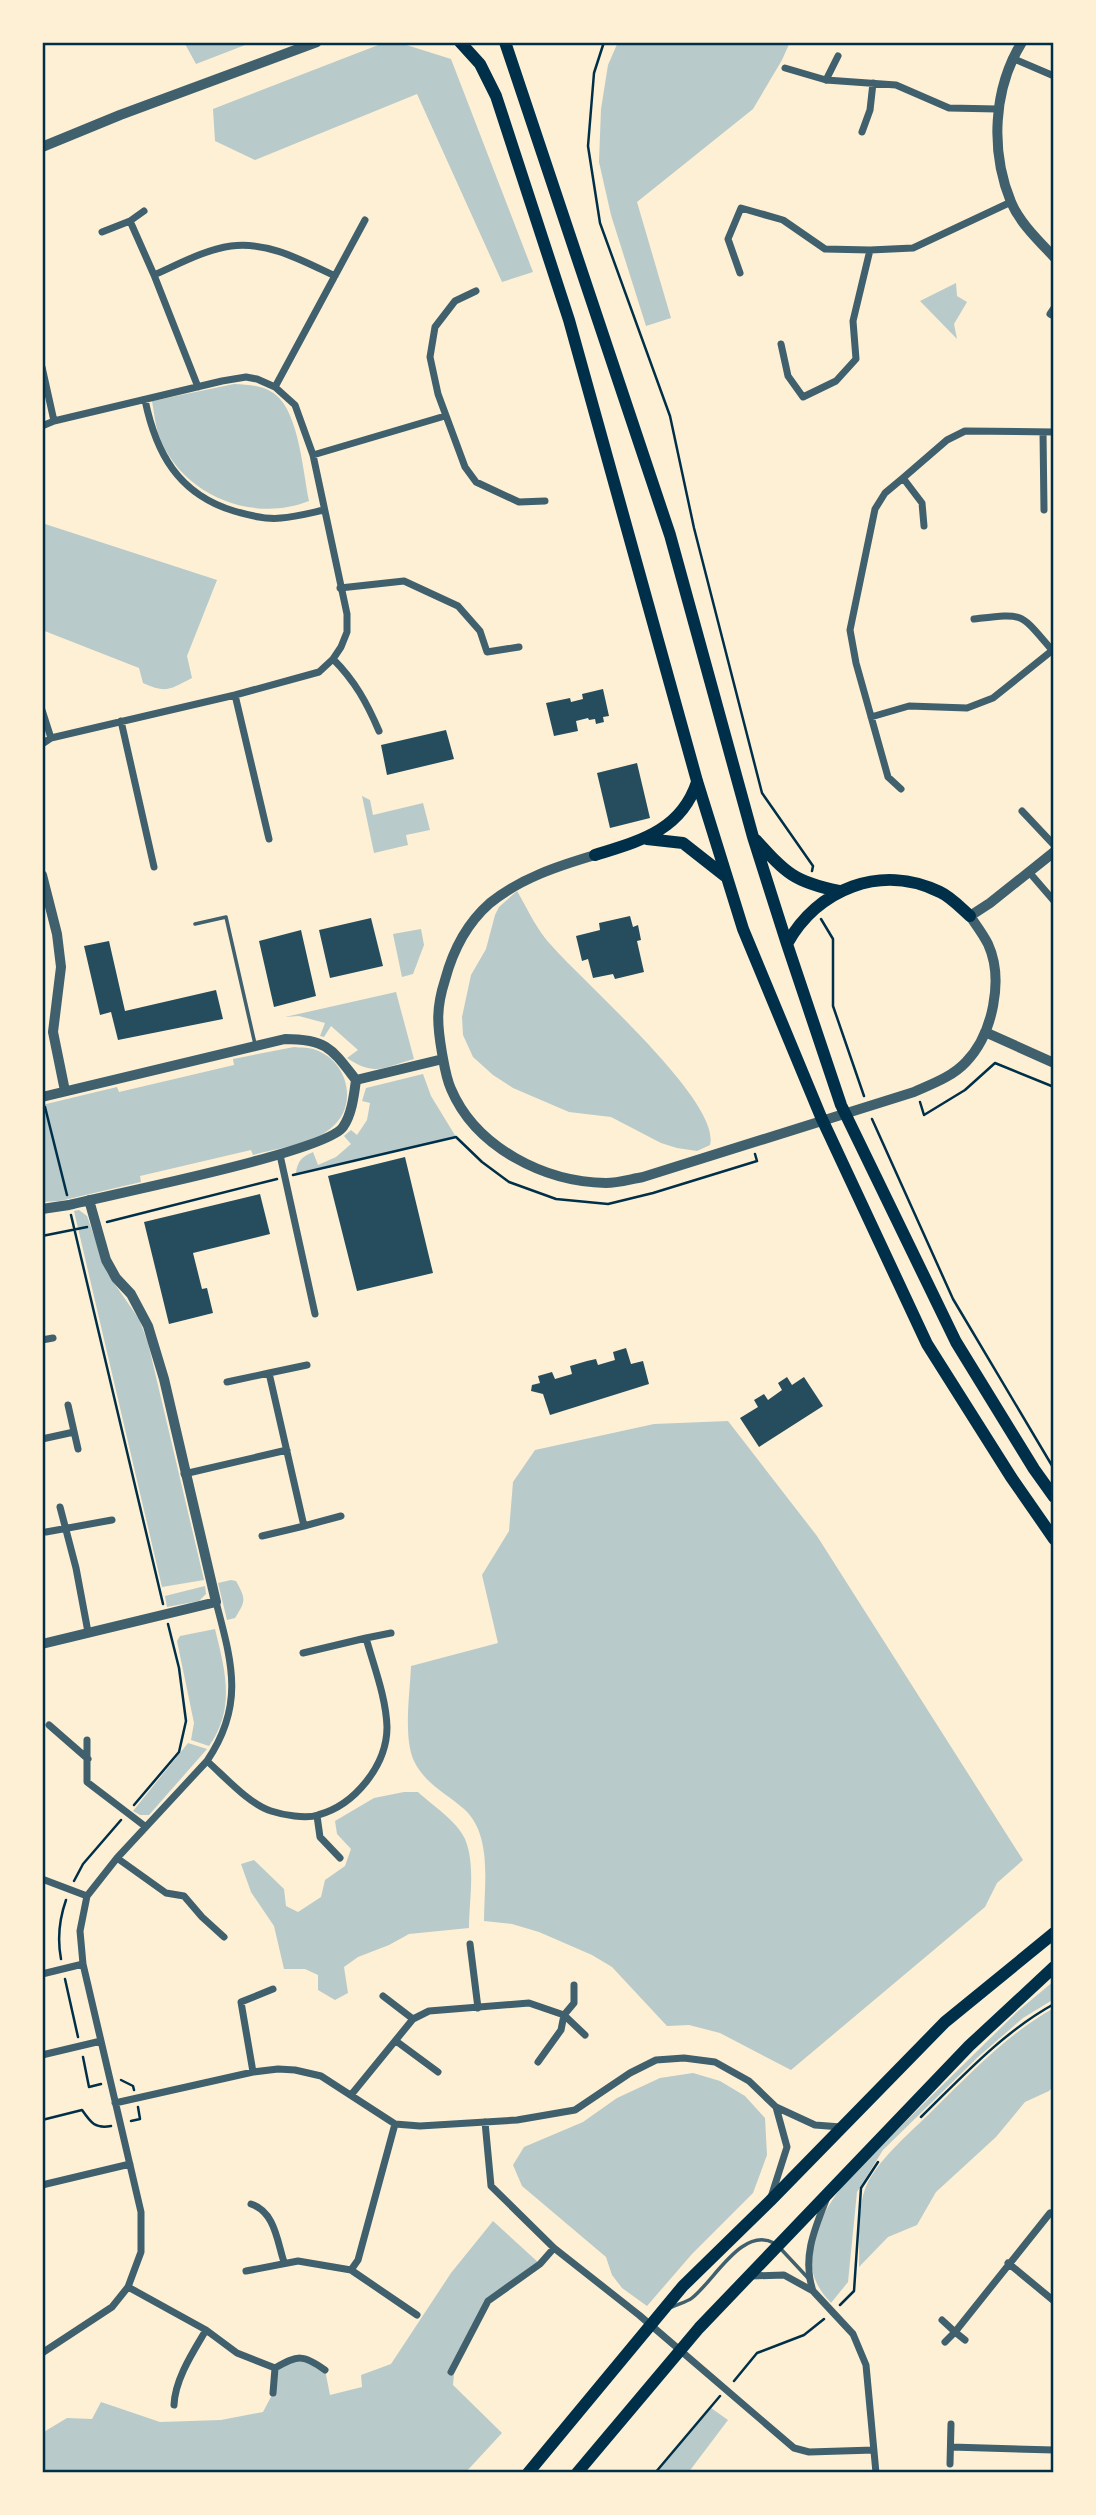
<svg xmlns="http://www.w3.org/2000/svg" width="1096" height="2515" viewBox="0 0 1096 2515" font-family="'Noto Sans',sans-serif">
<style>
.green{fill:#b9caca}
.building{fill:#264d5e}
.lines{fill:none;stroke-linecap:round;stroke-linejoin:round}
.path{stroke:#003049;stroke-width:2.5}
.service{stroke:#3f606c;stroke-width:3.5}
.minor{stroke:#3f606c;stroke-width:7}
.tertiary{stroke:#3f606c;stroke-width:10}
.trunk{stroke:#003049;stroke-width:12}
.neatline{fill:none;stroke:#003049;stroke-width:2.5}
</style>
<rect width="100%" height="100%" fill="#fdf0d5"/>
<path class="green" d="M184 42H253L196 64Z
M386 42H397L451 59 533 272 502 282 417 94 255 160 215 141 213 109Z
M618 42H790L782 60 753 109 637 202 671 318 646 326 611 215 599 162 601 109 608 65Z
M956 283 957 296 967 302 954 324 957 339 920 301Z
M234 384C249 385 264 385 276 395 299 414 303 472 309 501 251 524 179 494 158 433 155 423 154 412 152 401Z
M42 523 217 580 187 656 192 678C170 689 167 694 143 683L139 668 42 630Z
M362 796 370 800 373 815 423 803 430 830 406 835 408 845 374 853Z
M517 891C526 906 534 924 545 938 575 976 722 1100 710 1145L697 1151 677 1148 661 1143 611 1117 569 1112 513 1088 493 1075 473 1057 463 1035 462 1017 471 975 486 949 495 915 499 907Z
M421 929 424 945 413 974 402 977 393 934Z
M396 992 414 1059C384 1067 375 1077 347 1058L358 1050 331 1026 324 1037 320 1036 325 1023 299 1016 285 1017Z
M294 1047C301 1048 309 1047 316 1050 349 1062 359 1107 330 1129 310 1145 277 1148 253 1155L251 1150 140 1176 141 1182 60 1201 42 1202V1105L117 1087 119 1092 234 1065 233 1059Z
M423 1074 431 1096 456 1137 296 1173C298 1160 302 1157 313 1152L318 1165 336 1157 351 1144 344 1136 351 1130 357 1135 367 1120 370 1103 362 1101 366 1088Z
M79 1210 87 1216 107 1273 139 1319 148 1343 204 1580 162 1587 74 1211Z
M728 1421 817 1536 1023 1860 997 1883 985 1907 791 2070 720 2033 689 2025 667 2026 612 1967 592 1955 539 1932 512 1924 484 1921C484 1886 493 1835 464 1809 446 1793 425 1784 414 1761 403 1737 410 1693 411 1666L498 1643 482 1575 509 1531 513 1482 535 1450 654 1424Z
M231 1580 236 1581C246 1599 246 1601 235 1618L227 1620 218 1583Z
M205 1586 206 1594 199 1601 167 1607 165 1596Z
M215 1629C225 1670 236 1708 209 1746L191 1740 194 1723 177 1641 180 1636Z
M188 1743 207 1749 149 1815H140L133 1811Z
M404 1792H418C433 1806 457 1821 465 1839 476 1865 469 1901 469 1928L409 1934 389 1945 358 1957 344 1967 348 1993 335 2000 318 1990V1975L305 1969H284L274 1926 251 1892 241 1864 254 1860 284 1889 286 1906 298 1912 321 1897 325 1880 345 1866 351 1849 337 1834 335 1821 374 1798Z
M1054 1981V1999L1023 2018 978 2057 883 2150 857 2192 848 2282 831 2303C790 2261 820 2214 850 2176L1018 2011Z
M1054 2008V2085L1049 2091 1025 2102 996 2137 936 2192 917 2225 888 2237 859 2267C860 2241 856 2206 868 2182 883 2155 910 2133 932 2111 970 2074 1007 2034 1054 2008Z
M693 2073 720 2081 745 2096 765 2118 767 2155 753 2193 692 2254 647 2306 622 2288 612 2275 606 2257 522 2186 513 2165 524 2147 583 2122 617 2098 660 2078Z
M493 2221 540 2264 488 2301 452 2372 454 2374 453 2385 502 2433 465 2473H42V2433L67 2418 92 2419 101 2402 160 2422 221 2420 263 2412 273 2393 275 2368 296 2357 325 2370 330 2395 362 2387 361 2375 391 2364 451 2273Z
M711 2408 728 2420 688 2473H655Z"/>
<path class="building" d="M603 689 609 716 603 717 604 722 596 724 595 719 589 720 588 718 576 721 578 731 554 736 546 703 570 698 571 702 583 699 582 694Z
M446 730 454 759 387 775 381 745Z
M637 763 650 818 610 828 597 773Z
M630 916 633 927 638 925 641 940 637 941 644 972 615 979 613 974 593 978 588 959 582 961 576 936 600 930 599 923Z
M371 918 383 966 330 978 319 930Z
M301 930 316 996 274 1007 259 941Z
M109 941 125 1011 216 990 223 1019 118 1040 111 1012 100 1015 84 946Z
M405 1157 433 1273 357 1291 328 1176Z
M260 1194 270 1234 193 1253 202 1289 207 1288 213 1313 169 1324 144 1222Z
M626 1348 631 1364 643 1361 649 1384 550 1415 543 1394 531 1391 532 1385 540 1383 538 1376 552 1372 555 1379 572 1374 570 1366 587 1361 596 1359 598 1365 615 1360 613 1352Z
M787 1377 792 1385 804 1377 823 1406 759 1447 740 1418 758 1407 754 1400 764 1394 768 1400 782 1390 778 1383Z"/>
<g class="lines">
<path class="path" d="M604 42 594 73 588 146 600 223 670 416 694 528 762 793 813 866 812 871
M821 919 833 939V1006L864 1096
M920 1102 924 1115 965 1090 995 1063 1054 1087
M45 1107 67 1195
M872 1119 953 1299 1054 1469
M293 1175 456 1137 482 1162 509 1182 556 1199 608 1204 653 1193 757 1161 755 1154
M71 1215 163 1604
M107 1222 277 1179
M42 1236 87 1227
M134 1805 179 1752 186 1721 179 1668 168 1624
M74 1881 83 1864 121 1820
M61 1959C57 1938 59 1920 66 1900
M65 1979 78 2037
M83 2057 89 2087 101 2084
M121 2080 133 2086 134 2090
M921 2117C962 2077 1003 2032 1054 2004
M42 2120 82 2110C91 2123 95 2129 111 2126
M131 2121 140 2119 138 2107
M840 2305 854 2291 861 2188 878 2162
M734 2381 757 2353 804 2335 824 2319
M655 2473 720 2396"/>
<path class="service" d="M195 924 226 917 255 1044
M780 2248 808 2278
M672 2307C678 2304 687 2302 692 2298 714 2281 742 2226 774 2243"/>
<path class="minor" d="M1012 58 1054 76
M785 68 826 80 896 85 949 108 997 109
M826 80 838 56
M862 132 870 110 873 83
M130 221 154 275 198 387
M102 232 130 221 144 211
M740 273 728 239 741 208 783 220 825 249 870 250 913 248 1011 202
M154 275C179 264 204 250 231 246 268 241 303 261 335 276
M476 291 455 301 435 327 430 357 438 394 465 467 476 482 519 502 545 501
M1054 308 1050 314 1054 316
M781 344 788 376 803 397 836 381 856 359 853 321 870 250
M42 367 54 421
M275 387 365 220
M145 400C156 453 178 494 234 511 248 515 266 520 281 518 295 517 310 513 324 510
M42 426 54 421 222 381 246 377 257 379 275 387 295 405 313 455 347 614V632L341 647 333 659 319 672 235 695 51 738 42 744
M1043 432 1044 510
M313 455 445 416
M903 478 922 503 924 526
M340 588 404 581 458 606 480 631 487 652 519 647
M974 619C1025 613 1019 612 1052 650
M333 659C355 681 367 703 379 731
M235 695 269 839
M42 710 51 738
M871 717 909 706 967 708 993 698 1054 649
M121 721 154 867
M901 789 888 777 856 663 850 630 875 509 885 493 903 478 947 440 965 431 1054 432
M1022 811 1054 845
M1029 872 1054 901
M280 1155 315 1314
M42 1340 53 1338
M307 1365 269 1373 304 1526 341 1516
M227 1382 269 1373
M68 1405 78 1449
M42 1439 74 1432
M184 1474 287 1450
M60 1507 76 1568 88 1632
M46 1532 112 1520
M262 1536 304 1526
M366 1638 391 1633
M49 1725 88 1759
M87 1740V1782L146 1827
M207 1761C224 1776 249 1804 271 1811 283 1815 306 1819 318 1815 355 1805 387 1765 387 1727 386 1697 374 1667 366 1638L303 1653
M317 1816 320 1837 340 1858
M117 1858 166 1893 184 1896 202 1917 224 1937
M42 1879 87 1896
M470 1944 478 2008
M42 1974 83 1964
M383 1996 413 2019
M396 2041 438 2072
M42 2055 101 2041
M538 2062 561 2030 564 2015 574 2003V1985
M253 2072 241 2002 273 1989
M351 2095 413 2019 429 2011 529 2003 564 2015 585 2035
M115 2103 253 2072 278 2069 295 2070 321 2076 395 2124 420 2126 517 2120 575 2110 630 2073 656 2060 684 2058 715 2062 749 2081 776 2107 815 2125 841 2127
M485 2122 491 2186 554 2248 639 2315 794 2448 809 2452 874 2450
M42 2185 130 2164
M772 2194 787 2147 776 2107
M251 2204C275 2212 277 2241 284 2262
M1008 2263 1054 2301
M351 2270 358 2260 395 2124
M246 2271 298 2261 351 2270 417 2315
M751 2276 784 2275 813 2291 853 2334 866 2365 876 2473
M128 2287 206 2330 237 2353 275 2368C298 2355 303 2354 325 2370
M813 2291C802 2259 814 2230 826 2200
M942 2320 955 2332 1050 2213
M945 2342 955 2332 965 2340
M42 2353 112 2307 128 2287 141 2252V2212L83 1964 80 1931 87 1896 117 1858 207 1761C245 1705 232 1663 216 1602
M451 2372 488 2301 540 2264 554 2248
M273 2393 275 2368
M174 2405C175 2379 193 2352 206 2330
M951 2447 1054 2450
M950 2464 951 2424"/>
<path class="tertiary" d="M1022 42C993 89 990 151 1011 202 1020 223 1038 240 1054 257
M42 147 120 115 317 42
M595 855C558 866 521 878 490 903 466 924 453 950 445 980 436 1008 437 1024 442 1053 444 1064 446 1078 451 1089 476 1148 545 1182 606 1183 618 1183 631 1179 643 1177L914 1092C932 1084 952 1077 966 1062 993 1034 1004 979 988 944 983 934 976 925 970 916L990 903 1054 852
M42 875 57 934 61 967 53 1032 65 1091
M985 1032 1054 1063
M356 1080 443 1059
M42 1097 285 1039C327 1039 332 1049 356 1080 354 1095 352 1114 343 1127 326 1152 112 1194 69 1205L42 1209
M42 1644 216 1602 164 1379 148 1326 131 1294 116 1278 106 1260 89 1200"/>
<path class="trunk" d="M460 42 480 64 496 96 569 320 697 781 743 929 821 1117 927 1344 1011 1477 1054 1539
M505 42 670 535 753 837 787 944 841 1105 956 1342 1034 1469 1054 1497
M647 839 683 843 725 876
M756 840C786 873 794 882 839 891
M595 855C639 841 681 831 697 782
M787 944C817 889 881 863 940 892 951 897 961 908 970 916
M528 2473 683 2286 770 2201 945 2022 1054 1933
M577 2473 699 2328 969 2046 1054 1967"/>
</g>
<rect width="1096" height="2515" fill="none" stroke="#fdf0d5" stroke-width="88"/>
<rect x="44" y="44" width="1008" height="2427" class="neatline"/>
</svg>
